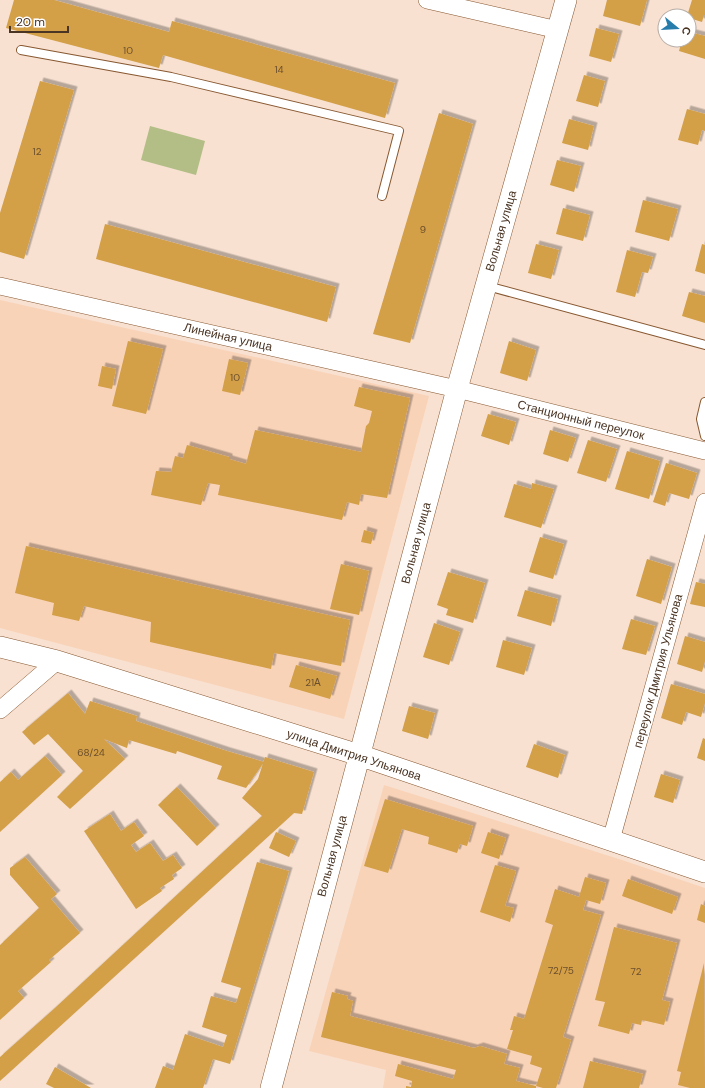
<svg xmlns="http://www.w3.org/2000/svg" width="705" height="1088" viewBox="0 0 705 1088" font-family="'DM Sans',sans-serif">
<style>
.built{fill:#f9d3b8}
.green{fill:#b2be86}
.building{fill:#d39f47;filter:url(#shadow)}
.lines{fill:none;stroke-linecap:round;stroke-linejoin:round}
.service-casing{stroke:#875730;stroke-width:10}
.minor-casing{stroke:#875730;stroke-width:18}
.tertiary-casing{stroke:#875730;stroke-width:22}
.service{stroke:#fff;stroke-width:8}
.minor{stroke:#fff;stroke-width:17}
.tertiary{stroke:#fff;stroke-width:21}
.labels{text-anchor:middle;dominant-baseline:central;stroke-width:3;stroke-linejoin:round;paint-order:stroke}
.number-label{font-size:10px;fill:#6c4f2c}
.street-label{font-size:12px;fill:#4a3423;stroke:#fff}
</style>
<defs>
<filter id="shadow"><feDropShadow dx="3.5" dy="-3.5" stdDeviation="0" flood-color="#0004"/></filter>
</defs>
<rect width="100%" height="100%" fill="#f8e1d1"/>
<path class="built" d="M0 300 429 396 344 719 0 628Z
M384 785 622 860 705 888V1088H383L386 1070 309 1051Z"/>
<path class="green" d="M150 126 205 141 196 175 141 160Z"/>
<path class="building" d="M14 0H54L169 32 172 21 395 83 385 118 163 55 159 68 6 28Z
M607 0H647L640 26 603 16Z
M692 0H705V15H704L702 22 689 18V16H687Z
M596 28 619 34 611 62 589 56Z
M689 32 705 36V59L679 51 682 40H689Z
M584 75 605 81 598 107 576 101Z
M40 81 74 90 24 259 0 252V213Z
M687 109 705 114V131L702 130 698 145 678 140Z
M439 113 473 124 410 343 373 334Z
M569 119 594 126 588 150 562 143Z
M557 160 581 166 574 192 550 185Z
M643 200 678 209 669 241 635 232Z
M563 208 590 215 583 241 556 234Z
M105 224 336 287 327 322 96 259Z
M536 244 559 250 551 279 528 273Z
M702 244 705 245V274L695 271Z
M627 250 653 257 648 273 642 272 635 297 616 292Z
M689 292 705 296V323L682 316Z
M128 341 163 349 146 414 112 406Z
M509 341 536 350 527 381 500 373Z
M229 359 248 363 240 395 222 391Z
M102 366 116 369 112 389 98 386Z
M359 387 410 398 387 498 361 494 359 505 347 502 342 520 218 495 220 485 208 483 201 505 151 495 156 471 171 472 175 456 183 458 187 445 229 457V459L246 464 255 430 361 452 366 426 369 423 372 411 354 406Z
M488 414 516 422 509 445 481 436Z
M550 430 576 438 568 462 543 454Z
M588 440 617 449 606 482 577 473Z
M627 451 660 461 649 499 615 489Z
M666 463 697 473 689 499 669 493 665 506 653 502Z
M532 483 554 489 541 528 504 517 514 484 531 489Z
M364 530 374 533 371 544 361 542Z
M540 537 564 544 553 579 529 572Z
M26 546 350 620 341 666 274 653 271 669 150 642 151 622 84 606 79 621 52 615 54 603 15 593Z
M647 559 672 567 661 604 636 596Z
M341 564 369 571 359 615 330 609Z
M448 572 485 583 473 623 446 615 448 609 437 605Z
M696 582 705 584V607L690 604Z
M525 590 558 599 551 626 517 616Z
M631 619 655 626 646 655 622 649Z
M434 623 460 632 449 665 423 657Z
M685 636 705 642V661L702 672 677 664Z
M503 640 532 648 524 675 496 667Z
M296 665 337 676 330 699 289 687Z
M671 684 705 694V703L701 717 686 712 682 725 661 718Z
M68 693 85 714 90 701 137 716 136 721 227 751 264 762 246 788 217 779 222 766 177 751 176 754 129 740 127 748 104 739 125 759 70 809 57 797 83 771 48 734 34 745 22 732Z
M409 706 435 713 428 739 402 731Z
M703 738 705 739V761L697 758Z
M534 744 565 755 558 778 526 767Z
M45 756 62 775 0 832V782L11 772 18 780Z
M265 757 314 772 302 814 294 813 0 1081V1057L55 1008 262 816 242 798 258 779Z
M661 774 680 780 673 803 654 797Z
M177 787 216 828 197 846 158 805Z
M385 799 473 826 467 846 460 844 457 853 428 844 429 837 402 829 388 873 364 866Z
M110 814 121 831 134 822 144 836 131 845 136 852 150 843 163 861 173 855 182 868 172 875 174 879 160 888 162 891 136 909 84 831Z
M276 832 296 841 289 857 269 848Z
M488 832 506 838 499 859 481 853Z
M25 857 57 894 51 899 80 933 49 960 51 962 18 991 24 998 0 1020V945L39 908 10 875V868Z
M257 862 289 871 230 1064 213 1059 203 1088H155L163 1066 173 1070 185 1034 223 1047 227 1035 202 1027 211 996 236 1003 241 988 221 982Z
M495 865 516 871 505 906 514 908 510 922 480 912Z
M585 877 606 883 600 904 586 900 583 910 601 915 563 1037 571 1040 556 1088H543L536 1086V1088H406V1086L411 1087 412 1081 395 1076 398 1064 453 1079 456 1070 321 1037 332 992 348 996 347 999 353 1001 350 1016 474 1048 480 1046 507 1054 504 1064 520 1068 516 1081 536 1086 542 1068 530 1064 532 1056 507 1049 513 1030H510L514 1016 524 1019 553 925 545 922 555 889 579 897Z
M628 879 678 897 672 914 622 896Z
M701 904 705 906V923L697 920Z
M614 927 677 943 662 1000 670 1002 664 1025 642 1020 641 1025 632 1023 629 1034 598 1026 605 1002 595 1000Z
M704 963 705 1088H690L678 1085 681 1072 677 1071Z
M590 1061 643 1074 639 1088H583Z
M55 1067 91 1088H54L46 1084Z"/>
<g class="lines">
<defs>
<path id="service" d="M21 50 171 77 399 131 382 196
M487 286 705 345
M705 402 701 419 705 436"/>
<path id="minor" d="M427 0 558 30
M0 286 457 389 705 451
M0 710 57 661
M611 840 705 502"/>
<path id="tertiary" d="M0 647 57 661 359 755 705 872
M271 1088 457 389 566 0"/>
</defs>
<use href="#service" class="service-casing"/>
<use href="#minor" class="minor-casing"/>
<use href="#tertiary" class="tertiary-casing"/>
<use href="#service" class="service"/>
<use href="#minor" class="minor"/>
<use href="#tertiary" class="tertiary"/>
</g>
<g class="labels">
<g class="number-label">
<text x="128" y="50">10</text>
<text x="279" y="69">14</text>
<text x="37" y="151">12</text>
<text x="423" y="229">9</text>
<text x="235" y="377">10</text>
<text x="313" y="682">21А</text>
<text x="91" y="752">68/24</text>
<text x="561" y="970">72/75</text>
<text x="636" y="971">72</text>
</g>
<g class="street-label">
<text transform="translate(501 231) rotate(-74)">Вольная улица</text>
<text transform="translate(228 337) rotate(13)">Линейная улица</text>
<text transform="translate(581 420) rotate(14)">Станционный переулок</text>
<text transform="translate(416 543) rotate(-75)">Вольная улица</text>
<text transform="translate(658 671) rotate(-75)">переулок Дмитрия Ульянова</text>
<text transform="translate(354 755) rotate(18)">улица Дмитрия Ульянова</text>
<text transform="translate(332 856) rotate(-75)">Вольная улица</text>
</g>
</g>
<g transform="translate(677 28) rotate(108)"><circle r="19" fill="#ffffff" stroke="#b7aea7"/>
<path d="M0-3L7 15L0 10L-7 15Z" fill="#267dac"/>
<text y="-6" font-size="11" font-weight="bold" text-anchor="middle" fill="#4a3423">С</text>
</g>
<path d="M10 26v6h58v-6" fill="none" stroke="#4a3423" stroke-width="2"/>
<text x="16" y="26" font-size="12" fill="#4a3423" stroke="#ffffff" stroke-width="3" paint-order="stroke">20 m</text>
</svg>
